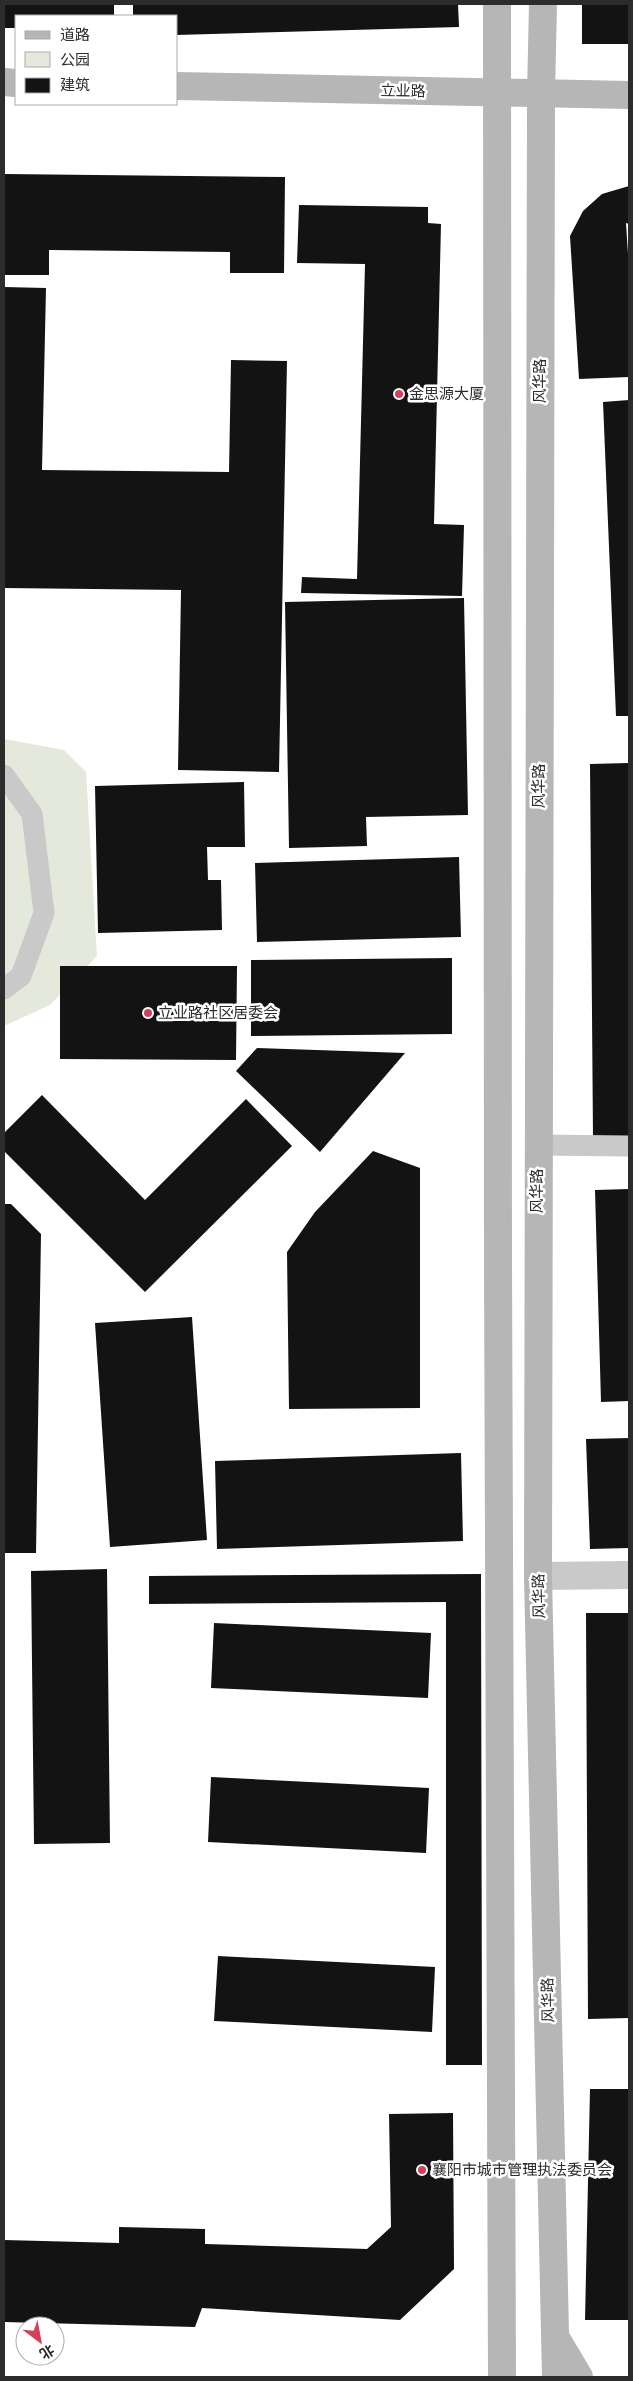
<svg xmlns="http://www.w3.org/2000/svg" width="633" height="2381" viewBox="0 0 633 2381" font-family="'Work Sans','Noto Sans SC',sans-serif">
<style>
.green{fill:#e4e9db}
.building{fill:#131313}
.lines{fill:none;stroke-linecap:round;stroke-linejoin:round}
.lane{stroke:#c9c9c9;stroke-width:21}
.street{stroke:#c9c9c9;stroke-width:28}
.secondary{stroke:#b6b6b6;stroke-width:28}
.poi-dot{fill:#d2405a;stroke:#fff;stroke-width:2}
.labels{text-anchor:middle;dominant-baseline:central;stroke-width:5;stroke-linejoin:round;paint-order:stroke}
.street-label{font-size:15px;fill:#2c2c2c;stroke:#fff}
.poi-label{font-size:15px;fill:#2c2c2c;stroke:#fff;text-anchor:start}
</style>
<rect width="100%" height="100%" fill="#fff"/>
<path class="green" d="M4 739 64 750 86 772 97 956 50 1005 4 1026Z"/>
<path class="building" d="M4 4H114V16H16V28H4Z
M133 4H458L459 27 176 35V16H133Z
M582 4H629V44H582Z
M4 174 285 177 284 273H230V252L49 250V275H4Z
M629 186V224L626 223 629 269V377L579 379 570 236 583 211 602 194Z
M299 205 428 207V223L441 224 434 524 464 525 462 596 301 593 302 577 357 579 365 264 297 263Z
M4 287 46 288 42 470 229 472 231 360 287 361 279 772 178 770 181 590 4 588Z
M629 400V716H616L603 402Z
M464 598 468 815 366 817 367 846 289 848 285 602Z
M629 763V1137H593L590 764Z
M244 782 245 847H207L208 880H221L222 930 98 933 95 786Z
M459 857 461 937 257 942 255 863Z
M452 958V1034L251 1036V960Z
M60 966H237L236 1060 60 1059Z
M257 1048 405 1053 320 1152 236 1071Z
M42 1095 145 1200 246 1099 292 1146 145 1292 4 1151V1133Z
M373 1151 420 1168V1408L289 1409 287 1252 315 1212Z
M629 1189V1401L601 1402 595 1190Z
M4 1204H11L41 1234 36 1553H4Z
M192 1317 207 1540 110 1547 95 1323Z
M629 1438V1548L590 1549 586 1439Z
M461 1453 463 1541 217 1549 215 1461Z
M107 1569 110 1843 34 1844 31 1571Z
M481 1574 482 2065H446V1602L149 1604V1576Z
M586 1613H629V2018L588 2019Z
M214 1623 431 1633 428 1698 211 1688Z
M211 1777 429 1788 426 1853 208 1842Z
M218 1956 435 1967 432 2032 214 2021Z
M590 2089H629V2320H585Z
M453 2113 454 2269 400 2320 202 2308 195 2327 4 2322V2240L119 2243V2227L205 2229V2244L367 2249 391 2227 389 2114Z"/>
<g class="lines">
<path class="lane" d="M4 775 32 814 44 913 21 976 4 989
M537 1145 629 1146"/>
<path class="street" d="M538 1576 629 1575"/>
<path class="secondary" d="M497 4 498 1262 502 2377
M543 4 541 94 538 1576 556 2377
M4 82 16 83
M176 86 629 95
M557 2340 579 2377"/>
</g>
<g class="poi-dot">
<circle cx="399" cy="394" r="5"/>
<circle cx="148" cy="1013" r="5"/>
<circle cx="422" cy="2170" r="5"/>
</g>
<g class="labels">
<g class="street-label">
<text transform="translate(403 91) rotate(1)">立业路</text>
<text transform="translate(540 381) rotate(-90)">风华路</text>
<text transform="translate(539 786) rotate(-90)">风华路</text>
<text transform="translate(537 1191) rotate(-90)">风华路</text>
<text transform="translate(539 1596) rotate(-91)">风华路</text>
<text transform="translate(548 2000) rotate(-91)">风华路</text>
</g>
<g class="poi-label">
<text x="409" y="394">金思源大厦</text>
<text x="158" y="1013">立业路社区居委会</text>
<text x="432" y="2170">襄阳市城市管理执法委员会</text>
</g>
</g>
<rect width="633" height="2381" fill="none" stroke="#2c2c2c" stroke-width="10"/>
<rect x="15" y="15" width="162" height="90" fill="#ffffff" stroke="#ababab"/>
<rect x="25" y="31" width="25" height="8" fill="#b6b6b6" stroke="#ababab"/>
<text x="60" y="40" font-size="15" fill="#2c2c2c">道路</text>
<rect x="25" y="52" width="25" height="15" fill="#e4e9db" stroke="#ababab"/>
<text x="60" y="65" font-size="15" fill="#2c2c2c">公园</text>
<rect x="25" y="78" width="25" height="15" fill="#131313" stroke="#ababab"/>
<text x="60" y="90" font-size="15" fill="#2c2c2c">建筑</text>
<g transform="translate(40 2341) rotate(148)"><circle r="24" fill="#ffffff" stroke="#ababab"/>
<path d="M0-4L9 19L0 12L-9 19Z" fill="#d2405a"/>
<text y="-8" font-size="14" font-weight="bold" text-anchor="middle" fill="#2c2c2c">北</text>
</g>
</svg>
